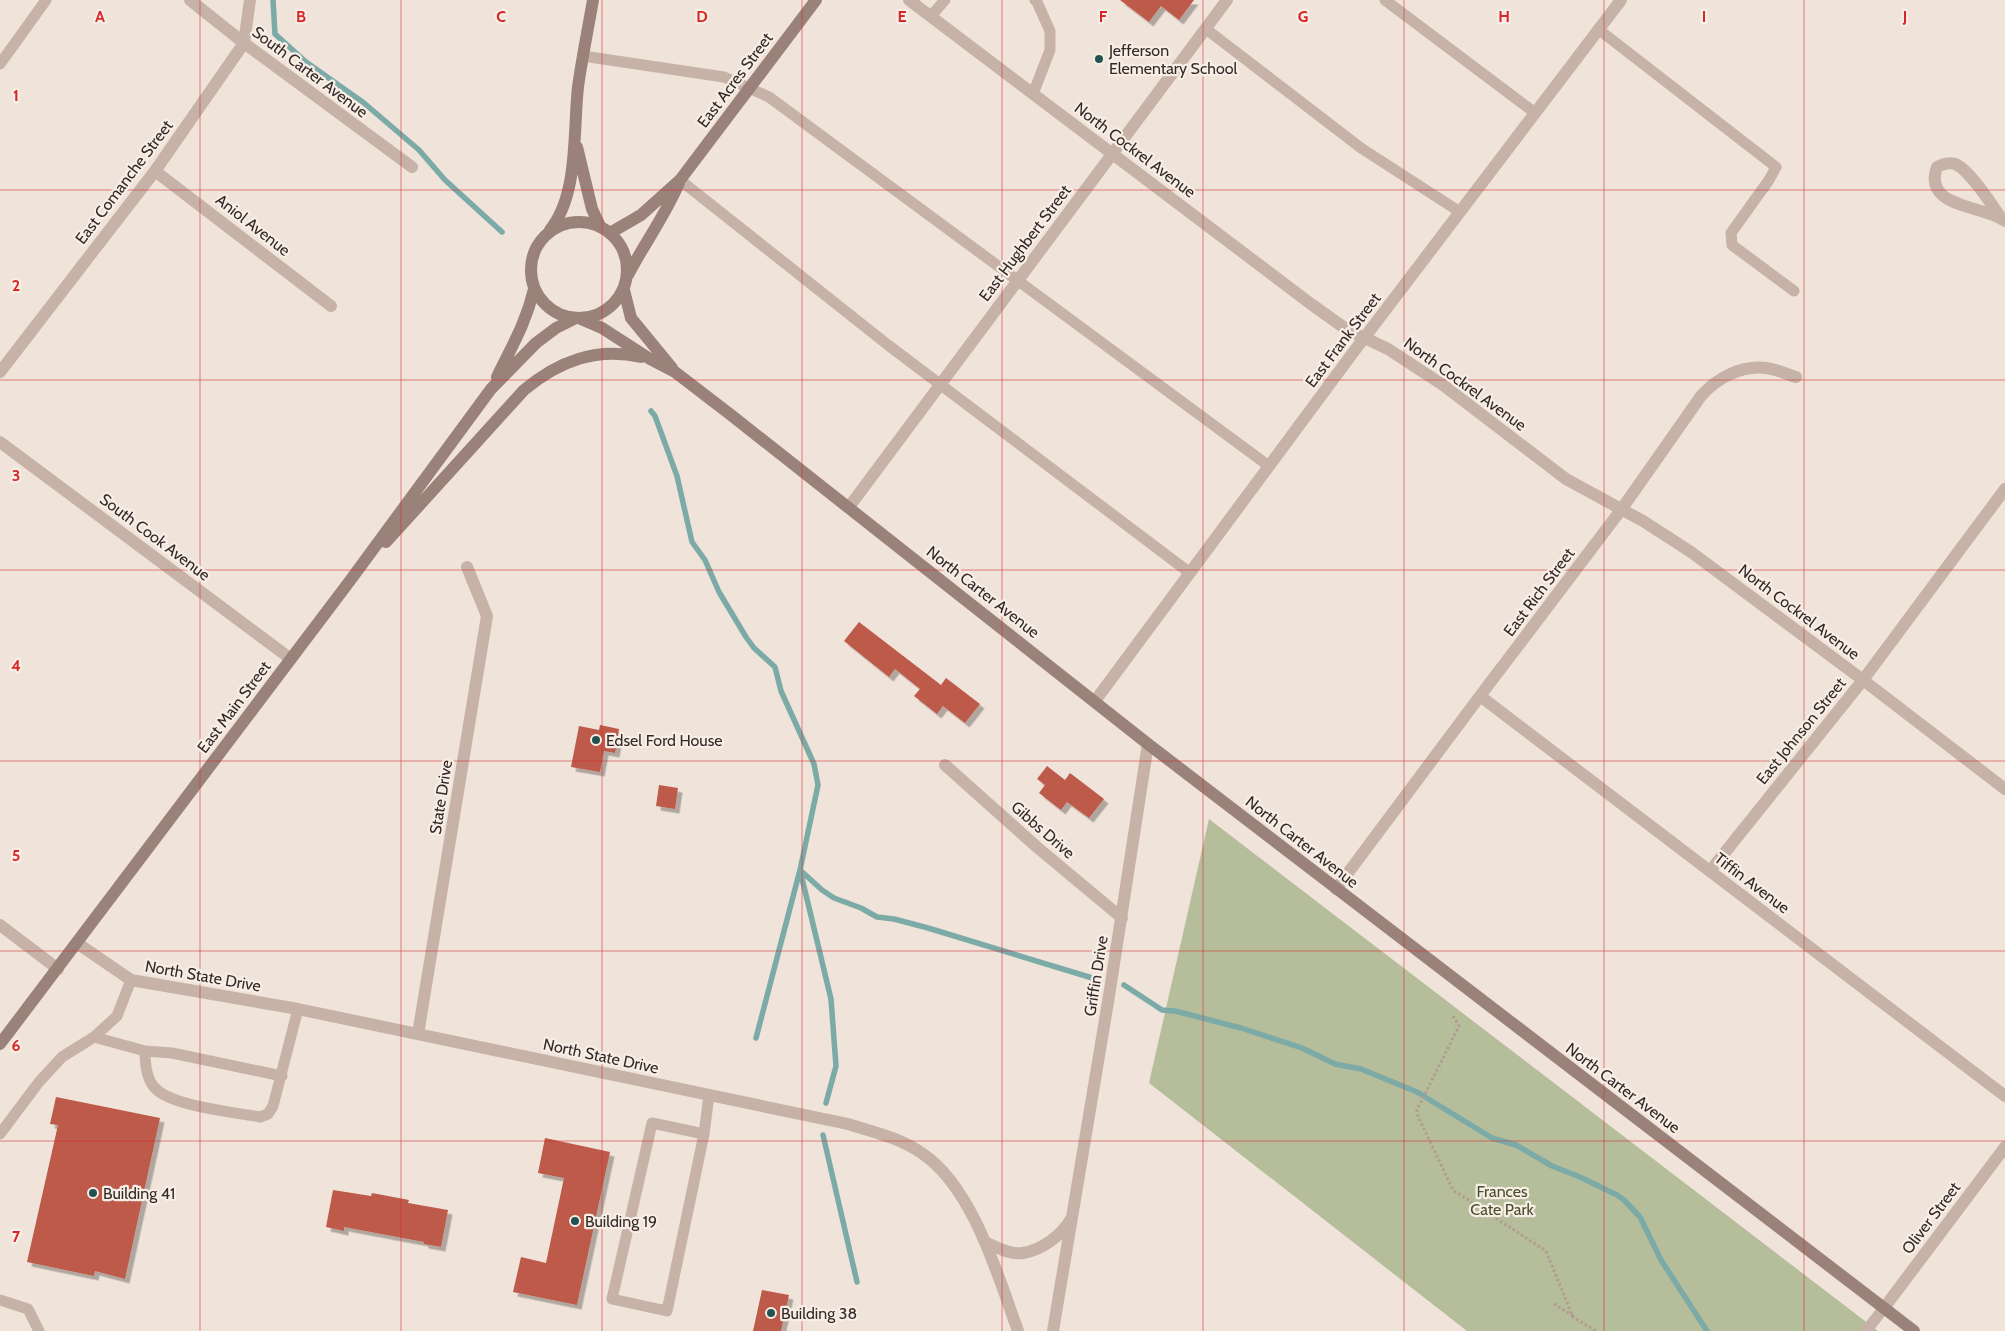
<svg xmlns="http://www.w3.org/2000/svg" width="2005" height="1331" viewBox="0 0 2005 1331" font-family="Cabin,sans-serif">
<style>
.green{fill:#b5bd9b}
.lines{fill:none;stroke-linecap:round;stroke-linejoin:round}
.stream{stroke:#7baaa7;stroke-width:5.5}
.building{fill:#bd5a4a;filter:url(#shadow)}
.path{stroke:#b29c91;stroke-width:3;stroke-dasharray:2.5 2.5;stroke-linecap:butt}
.lane{stroke:#c6b2a7;stroke-width:11}
.street{stroke:#c6b2a7;stroke-width:12}
.secondary{stroke:#9a8179;stroke-width:12}
.grid{fill:none;stroke:#d62828;stroke-width:1;stroke-opacity:0.55}
.poi-dot{fill:#205250;stroke:#f8eee6;stroke-width:2}
.labels{text-anchor:middle;dominant-baseline:central;stroke-width:4.5;stroke-linejoin:round;paint-order:stroke}
.poi-label{font-size:16px;fill:#332a27;stroke:#f8eee6;text-anchor:start}
.street-label{font-size:16px;fill:#332a27;stroke:#f8eee6}
.park-label{font-size:16px;fill:#47502d;stroke:#f8eee6}
.grid-label{font-size:16px;text-anchor:middle;font-weight:bold;fill:#d62828;stroke:#f8eee6;stroke-width:4.5;stroke-linejoin:round;paint-order:stroke}
</style>
<defs>
<filter id="shadow"><feDropShadow dx="4.5" dy="4.5" stdDeviation="0" flood-color="#0004"/></filter>
</defs>
<rect width="100%" height="100%" fill="#efe3da"/>
<path class="green" d="M1209 819 1878 1331H1467L1149 1083Z"/>
<g class="lines">
<path class="stream" d="M273 0 275 34 306 62 364 103 419 150 445 180 502 232
M651 411 655 416 677 476 692 542 705 560 719 592 746 637 754 648 775 667 781 691 814 764 818 785 800 870 831 999 836 1066 826 1103
M1124 985 1162 1010 1175 1011 1241 1028 1302 1048 1335 1064 1361 1069 1417 1092 1492 1138 1516 1145 1552 1166 1580 1177 1617 1195 1624 1200 1640 1217 1661 1260 1707 1331
M756 1038 800 870 822 890 834 898 861 908 877 917 894 919 928 928 1099 980
M823 1135 857 1282"/>
</g>
<path class="building" d="M1120 0H1194L1179 20 1161 6 1149 22Z
M859 622 941 685 946 678 980 704 965 723 943 706 937 714 914 696 920 689 895 669 889 677 844 641Z
M600 725 619 729 615 753 604 751 600 772 571 767 579 726 599 730Z
M1047 766 1065 780 1070 773 1104 799 1089 818 1067 802 1061 810 1039 793 1045 785 1037 779Z
M659 785 678 788 675 809 656 806Z
M56 1097 160 1118 125 1279 95 1271 94 1276 27 1262 58 1125 50 1124Z
M545 1138 610 1152 577 1305 513 1292 521 1257 546 1263 564 1178 538 1173Z
M333 1190 371 1196 372 1193 409 1200 408 1203 448 1210 441 1247 424 1244V1242L344 1227V1231L326 1227Z
M762 1290 789 1295 781 1331H753Z"/>
<g class="lines">
<path class="path" d="M1453 1016 1459 1026 1417 1110V1114L1453 1190 1546 1251 1573 1317 1596 1331
M1554 1304 1573 1316"/>
<path class="lane" d="M1385 0 1535 113
M931 16 945 0
M1206 29 1361 148 1460 212
M1598 29 1776 167 1769 180 1731 233 1732 245 1794 291
M583 56 724 77 769 97 1269 466
M0 64 46 0
M1033 94 1050 50V31L1037 2 1035 0
M680 180 888 345 1190 573
M94 1037 145 1051 172 1053 282 1076
M145 1051C145 1063 146 1079 155 1088 171 1106 234 1112 260 1117L268 1114 273 1106 298 1009
M0 1134 39 1082 62 1057 94 1037 117 1016 131 980
M704 1134 652 1123 612 1299 667 1311 704 1134 709 1095
M0 1300 28 1309 39 1331
M1866 1331 1884 1308"/>
<path class="street" d="M190 0 244 43 412 167
M909 0 1311 304 1346 329 1388 349 1443 385 1566 479 1643 521 1691 552 1863 680 2005 789
M155 171 331 306
M2001 218C1992 205 1969 169 1955 164 1948 162 1943 164 1937 167 1922 208 1983 205 2005 221
M0 372 155 171 244 43 250 0
M0 442 291 659
M849 507 1227 0
M1480 696 2005 1096
M1095 701 1352 354 1621 0
M945 765 1038 848 1122 918
M1710 871 1863 680 2005 489
M1336 889 1480 696 1621 510 1701 396C1717 378 1741 365 1766 368 1776 369 1786 374 1796 377
M0 925 58 969
M77 943 131 980 298 1009 848 1124C874 1132 901 1138 923 1154 973 1188 998 1276 1018 1331
M418 1034 487 616 467 567
M985 1242C996 1247 1011 1255 1023 1253 1042 1250 1062 1235 1071 1219
M1884 1308 2005 1147
M1053 1331 1109 996 1148 744"/>
<path class="secondary" d="M577 147 592 209 600 226
M531 270a48 48 0 1 1 96 0a48 48 0 1 1-96 0Z
M550 230C579 194 573 131 578 87 582 58 588 29 593 0
M610 233 641 215 680 180 816 0
M628 275C644 244 665 216 679 183
M624 290 631 318 672 368
M581 319 602 328 650 359 675 372 731 415 1148 744 1914 1331
M497 377C512 346 526 323 534 289
M386 542 524 390C559 361 596 347 641 357
M0 1044 349 582 491 389 536 343 556 328 574 319"/>
</g>
<path class="grid" d="M200 0V1331M401 0V1331M602 0V1331M802 0V1331M1002 0V1331M1203 0V1331M1404 0V1331M1604 0V1331M1804 0V1331M0 190H2005M0 380H2005M0 570H2005M0 761H2005M0 951H2005M0 1141H2005"/>
<g class="poi-dot">
<circle cx="1099" cy="59" r="5"/>
<circle cx="596" cy="740" r="5"/>
<circle cx="93" cy="1193" r="5"/>
<circle cx="575" cy="1221" r="5"/>
<circle cx="771" cy="1313" r="5"/>
</g>
<g class="labels">
<g class="poi-label">
<text x="1109" y="50">Jefferson<tspan x="1109" dy="18">Elementary School</tspan></text>
<text x="606" y="740">Edsel Ford House</text>
<text x="103" y="1193">Building 41</text>
<text x="585" y="1221">Building 19</text>
<text x="781" y="1313">Building 38</text>
</g>
<g class="street-label">
<text transform="translate(310 72) rotate(37)">South Carter Avenue</text>
<text transform="translate(735 80) rotate(-53)">East Acres Street</text>
<text transform="translate(1135 150) rotate(37)">North Cockrel Avenue</text>
<text transform="translate(124 182) rotate(-53)">East Comanche Street</text>
<text transform="translate(253 225) rotate(38)">Aniol Avenue</text>
<text transform="translate(1025 243) rotate(-53)">East Hughbert Street</text>
<text transform="translate(1343 340) rotate(-53)">East Frank Street</text>
<text transform="translate(1465 384) rotate(36)">North Cockrel Avenue</text>
<text transform="translate(155 537) rotate(37)">South Cook Avenue</text>
<text transform="translate(983 592) rotate(38)">North Carter Avenue</text>
<text transform="translate(1539 592) rotate(-53)">East Rich Street</text>
<text transform="translate(1799 612) rotate(37)">North Cockrel Avenue</text>
<text transform="translate(234 707) rotate(-53)">East Main Street</text>
<text transform="translate(1801 731) rotate(-51)">East Johnson Street</text>
<text transform="translate(441 797) rotate(-81)">State Drive</text>
<text transform="translate(1043 830) rotate(41)">Gibbs Drive</text>
<text transform="translate(1302 842) rotate(38)">North Carter Avenue</text>
<text transform="translate(1752 883) rotate(37)">Tiffin Avenue</text>
<text transform="translate(203 976) rotate(10)">North State Drive</text>
<text transform="translate(1096 976) rotate(-81)">Griffin Drive</text>
<text transform="translate(601 1056) rotate(12)">North State Drive</text>
<text transform="translate(1623 1088) rotate(37)">North Carter Avenue</text>
<text transform="translate(1931 1218) rotate(-53)">Oliver Street</text>
</g>
<g class="park-label">
<text x="1502" y="1191">Frances<tspan x="1502" dy="18">Cate Park</tspan></text>
</g>
</g>
<g class="grid-label">
<text x="100" y="22">A</text>
<text x="301" y="22">B</text>
<text x="501" y="22">C</text>
<text x="702" y="22">D</text>
<text x="902" y="22">E</text>
<text x="1103" y="22">F</text>
<text x="1303" y="22">G</text>
<text x="1504" y="22">H</text>
<text x="1704" y="22">I</text>
<text x="1905" y="22">J</text>
<text x="16" y="101">1</text>
<text x="16" y="291">2</text>
<text x="16" y="481">3</text>
<text x="16" y="671">4</text>
<text x="16" y="861">5</text>
<text x="16" y="1051">6</text>
<text x="16" y="1242">7</text>
</g>
</svg>
